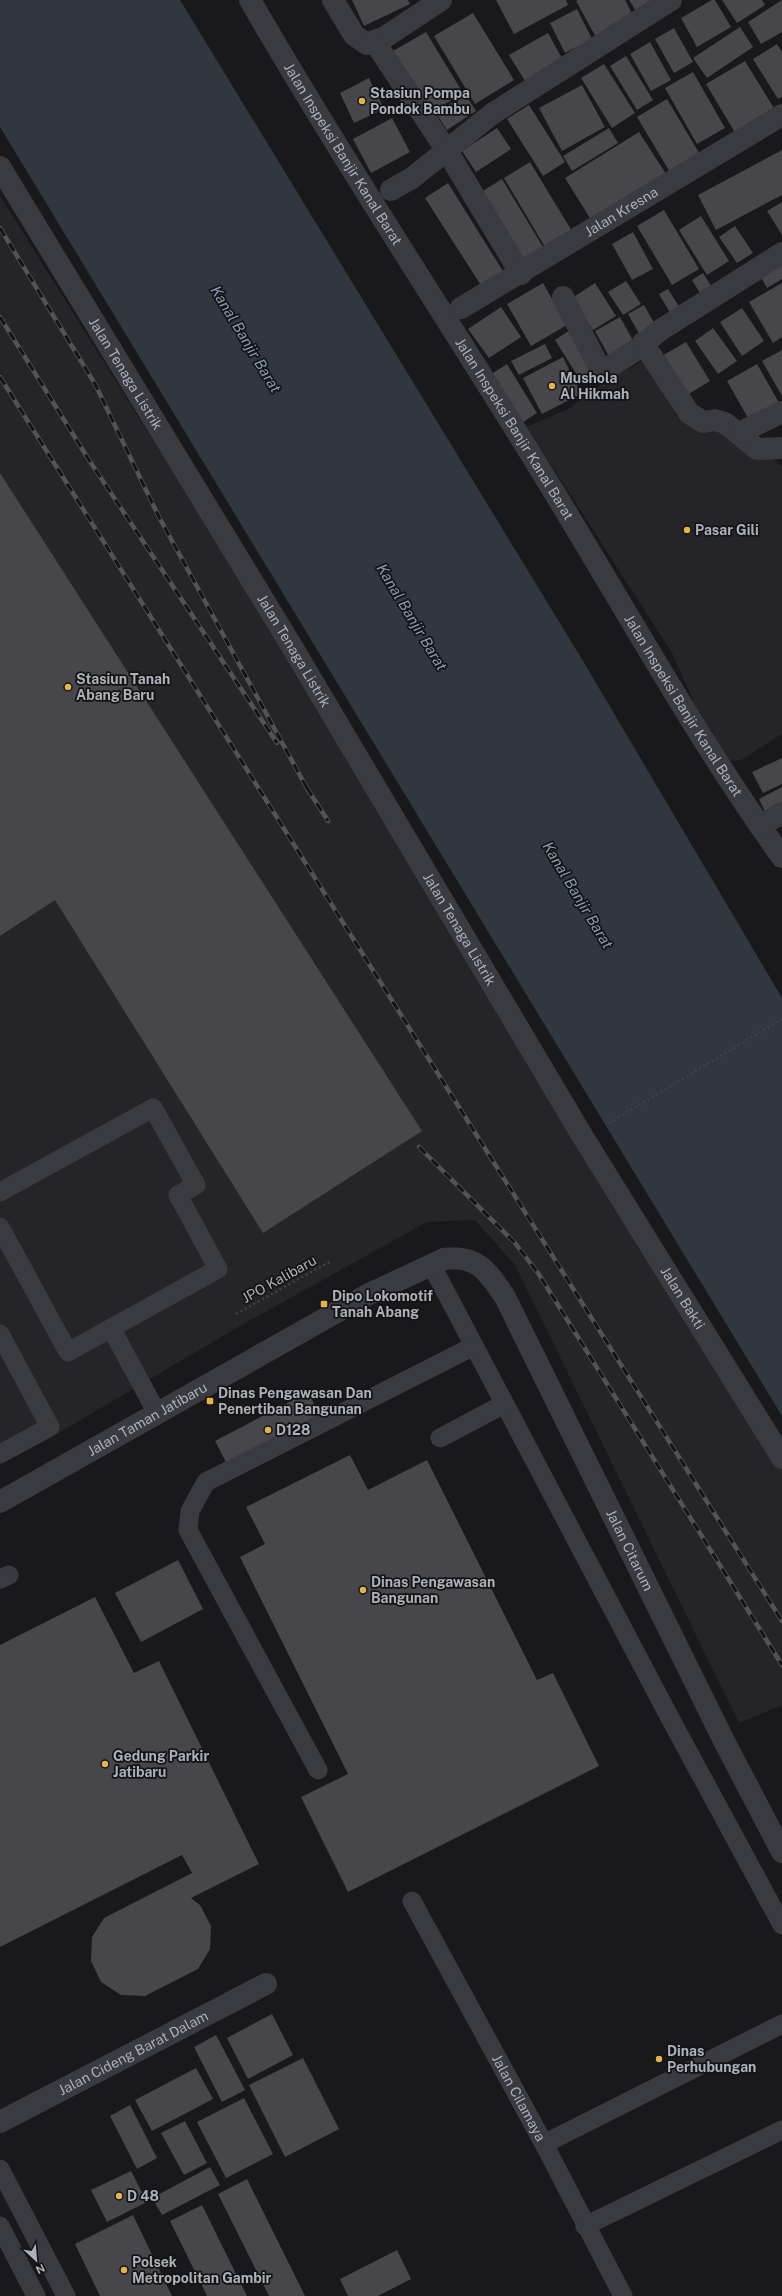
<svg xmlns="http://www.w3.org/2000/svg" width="782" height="2296" viewBox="0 0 782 2296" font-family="'Public Sans',sans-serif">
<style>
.built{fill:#252528}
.water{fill:#30373e}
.building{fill:#46464b}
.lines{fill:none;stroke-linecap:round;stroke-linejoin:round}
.path{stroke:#404246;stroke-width:2.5;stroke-dasharray:2 3;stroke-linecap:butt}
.service{stroke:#3a3b40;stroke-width:19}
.minor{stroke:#3a3b40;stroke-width:22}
.tertiary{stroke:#3a3b40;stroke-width:22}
.rail-casing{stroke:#515358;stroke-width:4.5}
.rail{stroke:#141416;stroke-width:3;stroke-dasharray:9;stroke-linecap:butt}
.poi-dot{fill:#e2b349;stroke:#141416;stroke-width:1.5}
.labels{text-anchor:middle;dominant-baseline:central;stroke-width:3.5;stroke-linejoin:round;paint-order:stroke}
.poi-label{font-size:14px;font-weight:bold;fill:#adb0b9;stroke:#141416;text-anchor:start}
.street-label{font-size:14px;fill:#adb0b9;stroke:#141416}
.water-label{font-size:15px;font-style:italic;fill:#879cb1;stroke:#141416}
</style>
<rect width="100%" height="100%" fill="#19191b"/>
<path class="built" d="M0 196 782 1445V1708L780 1706 739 1723 515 1265 475 1220 427 1222 240 1326 62 1431 0 1464Z
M649 358 676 415 747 440 782 466V734L741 760 727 762 706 729 672 653 527 427 570 408 607 380Z"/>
<path class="water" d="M0 0H180L583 661 782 998V1416L0 127Z"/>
<path class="building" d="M352 0H408L410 4 364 26Z
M496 0H566L568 5 514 34Z
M578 0H625L635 19 597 39 576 1Z
M629 0H664L639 16Z
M712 0H715L731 27 697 47 681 18Z
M722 0H762L765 5 737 23Z
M782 0V32L761 44 748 22Z
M577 9 592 39 565 53 550 23Z
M473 13 514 80 475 104 434 36Z
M740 27 753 47 707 78 693 58Z
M674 28 693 62 674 73 655 39Z
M426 32 463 93 430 113 393 51Z
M548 33 563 60 525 81 509 55Z
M650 42 671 80 651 91 630 54Z
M777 44 782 52V97L778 99 753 59Z
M626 56 653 100 637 110 610 66Z
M745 61 777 113 737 136 706 84Z
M604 64 635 113 612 128 581 78Z
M693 72 725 128 697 144 665 88Z
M369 78 384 109 354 123 340 93Z
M582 85 605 127 562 151 539 108Z
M465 94 476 111 447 130 436 113Z
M667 99 701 156 671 174 637 117Z
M529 105 565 162 543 176 507 119Z
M392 118 410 152 371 173 353 139Z
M497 128 511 149 476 172 462 151Z
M609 128 618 143 572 171 563 156Z
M639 132 668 177 593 223 565 178Z
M782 150V195L716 230 698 195Z
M530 162 575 236 548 252 504 178Z
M502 179 546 252 523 267 478 194Z
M448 183 506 276 484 290 425 198Z
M782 202V235L767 211Z
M664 210 699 269 672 285 637 226Z
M701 216 729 261 707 275 679 230Z
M735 226 753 253 737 263 719 237Z
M633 232 653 269 632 280 612 244Z
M782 254V279L767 288 757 270Z
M703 273 715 292 703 298 692 280Z
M626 281 641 304 623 315 608 292Z
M543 283 567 325 531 346 507 304Z
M595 283 616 316 593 330 572 298Z
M782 283V337L773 343 749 302Z
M668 289 680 308 671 314 659 294Z
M644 305 657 328 641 337 628 314Z
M501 307 521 337 489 358 468 329Z
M742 308 764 341 742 356 720 322Z
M620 317 636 346 611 360 595 331Z
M573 328 600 371 582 383 555 340Z
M713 328 737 361 718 374 695 341Z
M686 342 710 381 684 397 660 357Z
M545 344 552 358 519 375 511 361Z
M782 350V396L762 361Z
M563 357 581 394 542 414 523 378Z
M507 364 537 413 520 424 490 375Z
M757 364 782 408 752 425 727 381Z
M0 473 422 1131 263 1233 55 900 0 936Z
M782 758V784L763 793 752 772Z
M782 787V811L768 818 759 799Z
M308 1392 322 1419 229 1468 215 1441Z
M350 1455 368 1490 427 1460 537 1680 553 1673 599 1766 348 1892 301 1797 348 1774 240 1557 265 1544 246 1507Z
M178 1560 203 1609 141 1642 115 1593Z
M95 1597 134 1673 159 1661 259 1864 191 1898 200 1905 211 1926 210 1949 198 1969 145 1996 121 1995 101 1982 91 1961 92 1937 104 1918 192 1873 182 1855 0 1947V1645Z
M272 2014 293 2055 248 2079 227 2038Z
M216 2035 245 2090 222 2102 194 2047Z
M303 2058 339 2129 285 2157 249 2085Z
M196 2068 213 2099 152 2131 135 2100Z
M244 2098 273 2154 226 2178 197 2122Z
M130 2105 157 2158 137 2169 110 2116Z
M185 2121 207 2163 184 2175 161 2133Z
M210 2167 220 2185 162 2215 152 2198Z
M131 2171 147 2202 107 2222 91 2190Z
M247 2179 305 2296H269L218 2194Z
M202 2205 247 2296H207L170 2221Z
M133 2215 172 2296H100L75 2244Z
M397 2250 411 2279 378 2296H348L340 2279Z"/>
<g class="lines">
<path class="path" d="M609 1123 782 1019
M236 1314 331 1261"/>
<g class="service">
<path d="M0 1192 153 1108 196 1185 178 1195 218 1269 68 1352 0 1227"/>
<path d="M431 1264 670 1718 782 1925"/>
<path d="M111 1328 157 1413"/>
<path d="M0 1334 50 1427 0 1454"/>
<path d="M440 1438 504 1404"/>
<path d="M0 1579 9 1575"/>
<path d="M318 1770 188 1530 190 1511 206 1482 474 1346"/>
<path id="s1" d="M412 1901 544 2144 623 2296"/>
<path d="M544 2144 782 2024"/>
<path d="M0 2169 66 2296"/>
<path d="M0 2226 36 2296"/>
<path d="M585 2226 782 2130"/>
</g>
<g class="minor">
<path id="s2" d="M250 0C343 161 446 316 543 474 622 602 694 735 782 857"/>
<path d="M333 0 354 35 367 44 385 37 441 0"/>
<path d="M374 41 447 151 521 274"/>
<path id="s3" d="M0 167 291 645 583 1137 782 1458"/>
<path d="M391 190 412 178 492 114 671 0"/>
<path d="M563 297 599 367 608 368 636 350 659 331 782 253"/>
<path id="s4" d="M461 308 782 115"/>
<path d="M643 343 689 413 703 422 715 420 725 423 757 449 782 448"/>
<path d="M739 433 782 412"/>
<path d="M760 826 782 813"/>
<path id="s5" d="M0 2122 266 1984"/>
</g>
<path class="tertiary" id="s6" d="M0 1502 367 1295 444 1259C477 1254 488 1272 505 1297L723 1739 782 1852"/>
<defs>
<path id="rail" d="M0 228 95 384 159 517 309 792
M0 317 89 460 277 743
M0 377 782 1621
M307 788 328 821
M419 1147 515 1243 538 1273 782 1665"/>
</defs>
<use href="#rail" class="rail-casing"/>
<use href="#rail" class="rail"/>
</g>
<g class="poi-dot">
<circle cx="362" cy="101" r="4"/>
<circle cx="552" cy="386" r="4"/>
<circle cx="687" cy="530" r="4"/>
<circle cx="68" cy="687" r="4"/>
<rect x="320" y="1300" width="8" height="8" rx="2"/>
<rect x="206" y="1397" width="8" height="8" rx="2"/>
<circle cx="268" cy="1430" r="4"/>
<circle cx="363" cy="1590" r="4"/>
<circle cx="105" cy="1764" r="4"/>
<circle cx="659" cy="2059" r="4"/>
<circle cx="119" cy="2196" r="4"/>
<circle cx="124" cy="2270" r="4"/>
</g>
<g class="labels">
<g class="poi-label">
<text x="370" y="93">Stasiun Pompa<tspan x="370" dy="16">Pondok Bambu</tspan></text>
<text x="560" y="378">Mushola<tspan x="560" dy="16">Al Hikmah</tspan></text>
<text x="695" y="530">Pasar Gili</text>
<text x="76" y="679">Stasiun Tanah<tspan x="76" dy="16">Abang Baru</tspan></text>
<text x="332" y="1296">Dipo Lokomotif<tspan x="332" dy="16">Tanah Abang</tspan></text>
<text x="218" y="1393">Dinas Pengawasan Dan<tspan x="218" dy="16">Penertiban Bangunan</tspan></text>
<text x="276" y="1430">D128</text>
<text x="371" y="1582">Dinas Pengawasan<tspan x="371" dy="16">Bangunan</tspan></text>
<text x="113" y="1756">Gedung Parkir<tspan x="113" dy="16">Jatibaru</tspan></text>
<text x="667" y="2051">Dinas<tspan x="667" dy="16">Perhubungan</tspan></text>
<text x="127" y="2196">D 48</text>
<text x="132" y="2262">Polsek<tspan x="132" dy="16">Metropolitan Gambir</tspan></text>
</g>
<g class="street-label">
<text stroke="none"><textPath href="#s2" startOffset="180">Jalan Inspeksi Banjir Kanal Barat</textPath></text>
<text stroke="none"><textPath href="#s4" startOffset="187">Jalan Kresna</textPath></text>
<text stroke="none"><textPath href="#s3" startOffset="242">Jalan Tenaga Listrik</textPath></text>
<text stroke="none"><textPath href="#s2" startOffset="504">Jalan Inspeksi Banjir Kanal Barat</textPath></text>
<text stroke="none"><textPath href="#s3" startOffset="566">Jalan Tenaga Listrik</textPath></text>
<text stroke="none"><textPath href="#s2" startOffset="828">Jalan Inspeksi Banjir Kanal Barat</textPath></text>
<text stroke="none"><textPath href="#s3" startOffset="890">Jalan Tenaga Listrik</textPath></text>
<text transform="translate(279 1279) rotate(-29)">JPO Kalibaru</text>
<text stroke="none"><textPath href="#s3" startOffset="1321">Jalan Bakti</textPath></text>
<text stroke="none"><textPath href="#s6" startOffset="169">Jalan Taman Jatibaru</textPath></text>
<text stroke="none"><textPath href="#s6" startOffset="866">Jalan Citarum</textPath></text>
<text stroke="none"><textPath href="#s5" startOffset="150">Jalan Cideng Barat Dalam</textPath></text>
<text stroke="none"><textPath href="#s1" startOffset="224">Jalan Cilamaya</textPath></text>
</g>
<g class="water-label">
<text transform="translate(246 339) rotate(59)">Kanal Banjir Barat</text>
<text transform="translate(412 617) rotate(59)">Kanal Banjir Barat</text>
<text transform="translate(578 895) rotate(59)">Kanal Banjir Barat</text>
</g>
</g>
<g transform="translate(36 2260) rotate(154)" stroke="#141416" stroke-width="3" paint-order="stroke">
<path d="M0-3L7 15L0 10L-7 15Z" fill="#adb0b9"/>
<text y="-6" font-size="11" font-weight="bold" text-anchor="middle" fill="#adb0b9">N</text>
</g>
</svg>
